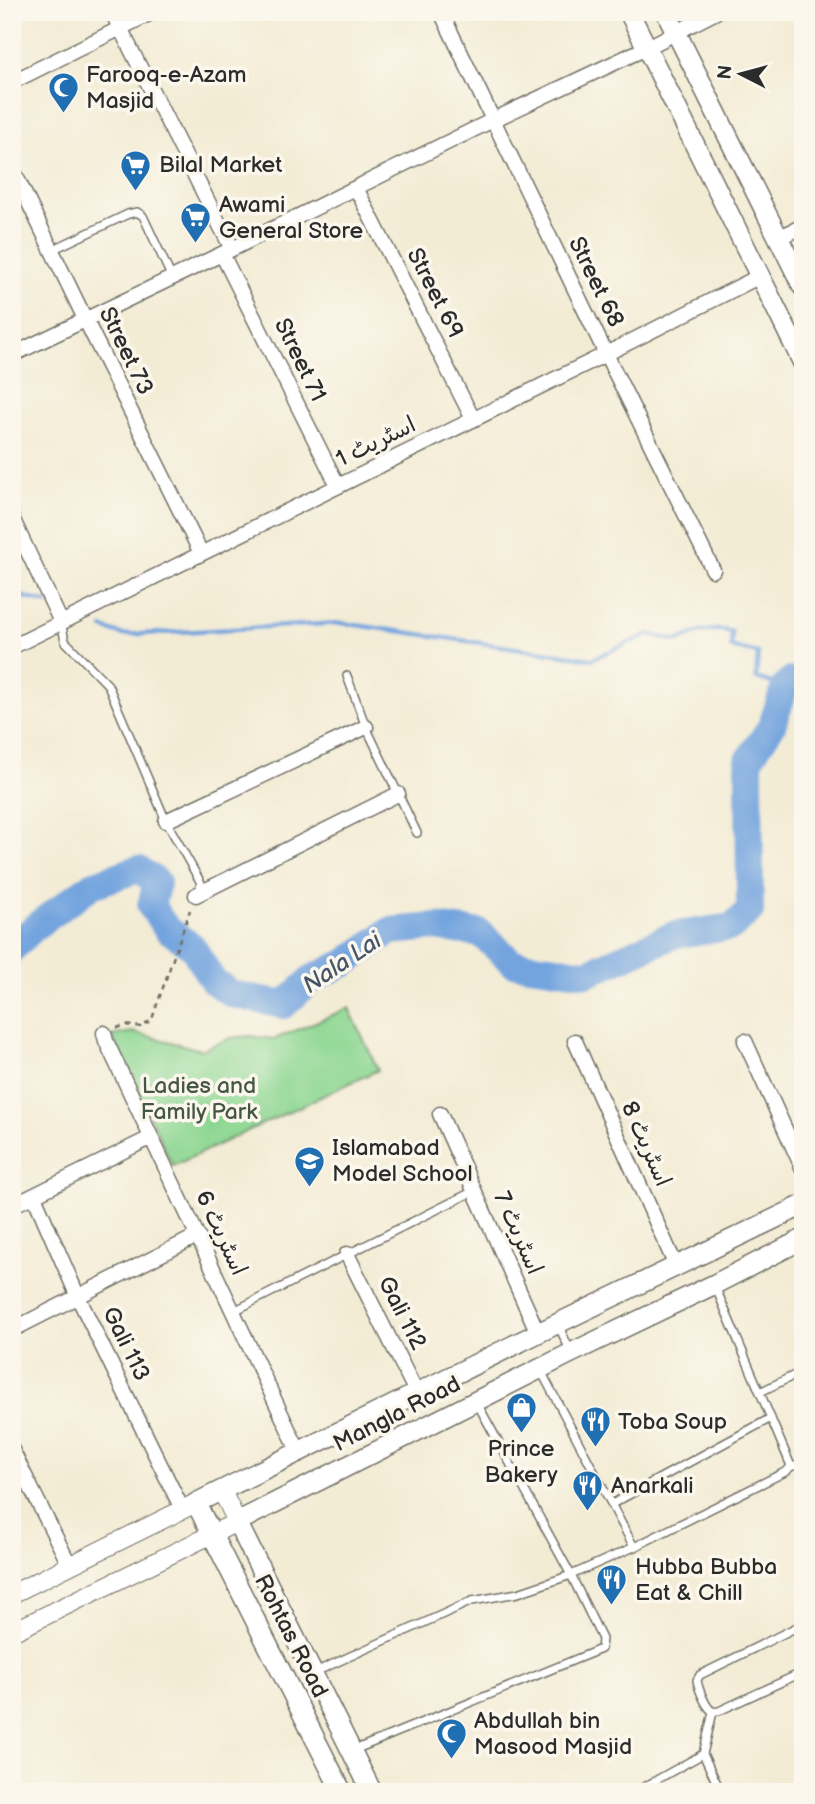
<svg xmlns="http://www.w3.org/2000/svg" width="815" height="1804" viewBox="0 0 815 1804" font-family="'Balsamiq Sans','Playpen Sans Arabic',sans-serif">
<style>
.green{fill:#8ed793;stroke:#5c815f;stroke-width:2}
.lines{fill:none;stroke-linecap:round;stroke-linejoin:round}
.stream{stroke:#73a4de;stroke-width:4.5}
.river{stroke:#73a4de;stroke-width:28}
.service-casing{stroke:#716f66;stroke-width:10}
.minor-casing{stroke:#716f66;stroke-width:17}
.tertiary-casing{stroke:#716f66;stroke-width:20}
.secondary-casing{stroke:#716f66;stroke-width:22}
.path{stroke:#716f66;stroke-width:2.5;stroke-dasharray:5 5;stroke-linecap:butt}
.service{stroke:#fff;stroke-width:7}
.minor{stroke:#fff;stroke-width:14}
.tertiary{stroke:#fff;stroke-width:18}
.secondary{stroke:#fff;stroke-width:19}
.labels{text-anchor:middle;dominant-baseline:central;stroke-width:7;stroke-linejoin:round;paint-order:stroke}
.poi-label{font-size:23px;fill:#2b2b2b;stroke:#fbf7ec;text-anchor:start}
.street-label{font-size:23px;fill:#2b2b2b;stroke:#fbf7ec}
.park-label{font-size:23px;fill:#445645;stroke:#fbf7ec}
.water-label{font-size:24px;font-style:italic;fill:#44556a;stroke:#fbf7ec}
</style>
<rect width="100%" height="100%" fill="#fbf7ec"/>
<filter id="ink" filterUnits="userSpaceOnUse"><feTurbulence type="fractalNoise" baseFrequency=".0143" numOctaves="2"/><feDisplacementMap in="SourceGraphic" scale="14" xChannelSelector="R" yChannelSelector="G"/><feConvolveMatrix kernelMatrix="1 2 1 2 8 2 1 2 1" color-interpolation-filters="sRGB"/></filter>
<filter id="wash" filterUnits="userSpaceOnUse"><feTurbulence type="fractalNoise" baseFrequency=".00686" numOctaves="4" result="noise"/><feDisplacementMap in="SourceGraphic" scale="28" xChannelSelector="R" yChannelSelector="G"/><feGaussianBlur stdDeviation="1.57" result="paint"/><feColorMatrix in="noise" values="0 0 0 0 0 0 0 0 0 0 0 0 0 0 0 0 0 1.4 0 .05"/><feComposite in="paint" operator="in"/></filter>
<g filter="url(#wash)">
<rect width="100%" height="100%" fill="#f3ecd5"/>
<path class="green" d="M349 1008 378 1070 173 1166 112 1036 132 1032 201 1050 231 1038 249 1036 275 1039Z"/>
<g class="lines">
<path class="stream" d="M12 594 48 603
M103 628 123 635 342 623 592 659 649 634 678 641C695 632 713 626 732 632L731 647 758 653 756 678 785 687"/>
<path class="river" d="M12 949 37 925 92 885 138 869 157 882 151 906 167 929 192 946 213 981 232 994 284 1005 313 978 345 963 390 931 435 927 480 933 513 963 587 973 674 935 732 927 750 911 749 759 772 725 785 687 790 681 803 679"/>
</g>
</g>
<g filter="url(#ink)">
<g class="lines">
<defs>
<path id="service" d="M52 250 128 214 137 212 143 216 172 278
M61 622 65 641 108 685 166 821 201 883 198 891
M347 676 366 727 417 833
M715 1286 791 1466
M234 1311 474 1191
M558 1325 571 1352
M541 1371 634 1547
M760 1392 803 1371
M612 1504 771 1418
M803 1624 700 1675 697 1680C698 1687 706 1709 713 1711 715 1712 717 1711 719 1711L803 1672
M313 1673 472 1601 518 1593 571 1575 634 1547 787 1471 791 1466H803
M713 1712 703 1754 721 1792
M354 1750 601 1649 602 1639 571 1575 477 1403
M635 1792 703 1754"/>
<path id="minor" d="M112 12 232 249
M441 12 606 354 713 570
M12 82 153 12
M12 168 85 319 201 553
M356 188 473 419
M778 238 803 226
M222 254 338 486
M12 355 232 249 493 120 646 48 716 12
M12 518 61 622
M12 647 606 354 760 276
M166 821 366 727
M196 895 398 794
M104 1033 106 1041 299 1452
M575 1041 676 1266
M745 1041 803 1169
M440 1114 538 1333
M34 1196 78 1297 182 1509
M12 1206 150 1138
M347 1254 417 1394
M12 1330 197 1236
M12 1450 70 1566"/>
<path id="tertiary" d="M12 1594 196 1503
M12 1632 237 1522 222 1491"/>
<path id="secondary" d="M629 12 803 363
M666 12 803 287
M342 1792 196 1503 538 1333 803 1205
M372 1792 237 1522 571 1353 715 1284 803 1239"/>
</defs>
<use href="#service" class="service-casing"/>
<use href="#minor" class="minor-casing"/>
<use href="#tertiary" class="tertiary-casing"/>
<use href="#secondary" class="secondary-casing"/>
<path class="path" d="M117 1028 125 1025 142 1027 152 1019 190 910"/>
<use href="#service" class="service"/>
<use href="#minor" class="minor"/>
<use href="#tertiary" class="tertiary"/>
<use href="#secondary" class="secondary"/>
</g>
</g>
<defs>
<symbol id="mosque-pin" viewBox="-11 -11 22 30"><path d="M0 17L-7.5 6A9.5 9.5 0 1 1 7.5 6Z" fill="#1f6fb2" stroke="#fbf7ec"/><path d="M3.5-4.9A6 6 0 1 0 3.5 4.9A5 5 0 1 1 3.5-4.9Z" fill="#fff"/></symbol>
<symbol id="supermarket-pin" viewBox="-11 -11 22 30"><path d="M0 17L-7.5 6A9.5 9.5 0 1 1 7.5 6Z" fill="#1f6fb2" stroke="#fbf7ec"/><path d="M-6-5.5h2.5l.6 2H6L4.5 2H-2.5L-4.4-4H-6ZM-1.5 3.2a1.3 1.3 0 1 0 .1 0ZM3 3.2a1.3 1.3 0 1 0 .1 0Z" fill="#fff"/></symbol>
<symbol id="school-pin" viewBox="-11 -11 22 30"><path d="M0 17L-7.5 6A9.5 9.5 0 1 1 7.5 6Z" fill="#1f6fb2" stroke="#fbf7ec"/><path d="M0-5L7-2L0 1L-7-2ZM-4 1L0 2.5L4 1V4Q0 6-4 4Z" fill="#fff"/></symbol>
<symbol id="shop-pin" viewBox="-11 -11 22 30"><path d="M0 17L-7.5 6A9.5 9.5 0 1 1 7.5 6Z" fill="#1f6fb2" stroke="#fbf7ec"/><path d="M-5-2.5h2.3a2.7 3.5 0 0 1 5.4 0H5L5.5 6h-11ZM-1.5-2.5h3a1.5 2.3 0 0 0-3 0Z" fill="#fff"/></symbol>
<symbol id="restaurant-pin" viewBox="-11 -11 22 30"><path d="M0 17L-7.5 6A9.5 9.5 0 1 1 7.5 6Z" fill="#1f6fb2" stroke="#fbf7ec"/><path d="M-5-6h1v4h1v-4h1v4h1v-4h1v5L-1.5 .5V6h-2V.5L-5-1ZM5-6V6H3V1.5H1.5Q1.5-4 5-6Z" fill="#fff"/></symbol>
</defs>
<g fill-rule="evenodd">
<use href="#mosque-pin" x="46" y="70" width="35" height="47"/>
<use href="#supermarket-pin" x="118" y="148" width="35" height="47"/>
<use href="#supermarket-pin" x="178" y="200" width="35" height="47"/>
<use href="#school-pin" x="292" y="1144" width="35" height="47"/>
<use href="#shop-pin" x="504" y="1390" width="35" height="47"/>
<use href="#restaurant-pin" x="578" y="1404" width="35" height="47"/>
<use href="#restaurant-pin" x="570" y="1468" width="35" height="47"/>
<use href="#restaurant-pin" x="594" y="1562" width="35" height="47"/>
<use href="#mosque-pin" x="434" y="1716" width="35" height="47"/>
</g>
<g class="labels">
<g class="poi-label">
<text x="86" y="75">Farooq-e-Azam<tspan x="86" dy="26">Masjid</tspan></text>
<text x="159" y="165">Bilal Market</text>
<text x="219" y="205">Awami<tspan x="219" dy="26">General Store</tspan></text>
<text x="332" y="1148">Islamabad<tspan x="332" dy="26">Model School</tspan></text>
<text x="618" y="1422">Toba Soup</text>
<text x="521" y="1449" text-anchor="middle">Prince<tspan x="521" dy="26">Bakery</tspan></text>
<text x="611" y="1486">Anarkali</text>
<text x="635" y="1567">Hubba Bubba<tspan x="635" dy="26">Eat &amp; Chill</tspan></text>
<text x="474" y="1721">Abdullah bin<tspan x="474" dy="26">Masood Masjid</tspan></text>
</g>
<g class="street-label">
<text transform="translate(596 282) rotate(64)">Street 68</text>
<text transform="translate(435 293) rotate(63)">Street 69</text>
<text transform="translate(126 351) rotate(64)">Street 73</text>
<text transform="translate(300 360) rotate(64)">Street 71</text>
<text transform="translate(376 442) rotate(-26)">اسٹریٹ 1</text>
<text transform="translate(646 1144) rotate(66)">اسٹریٹ 8</text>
<text transform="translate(221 1233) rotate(65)">اسٹریٹ 6</text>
<text transform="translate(518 1233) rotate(66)">اسٹریٹ 7</text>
<text transform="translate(402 1313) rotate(63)">Gali 112</text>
<text transform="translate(126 1344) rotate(64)">Gali 113</text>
<text transform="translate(397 1414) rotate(-27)">Mangla Road</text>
<text transform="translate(291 1636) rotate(63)">Rohtas Road</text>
</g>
<g class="park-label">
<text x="199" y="1086">Ladies and<tspan x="199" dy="26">Family Park</tspan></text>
</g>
<g class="water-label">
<text transform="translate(342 963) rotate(-34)">Nala Lai</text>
</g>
</g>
<rect width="815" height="1804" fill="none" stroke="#fbf7ec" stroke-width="42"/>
<g transform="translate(741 74) rotate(276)" stroke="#fbf7ec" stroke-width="5" paint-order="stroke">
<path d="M0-5L12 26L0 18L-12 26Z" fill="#2b2b2b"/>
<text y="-10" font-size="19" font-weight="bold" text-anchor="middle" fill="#2b2b2b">N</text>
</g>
</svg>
